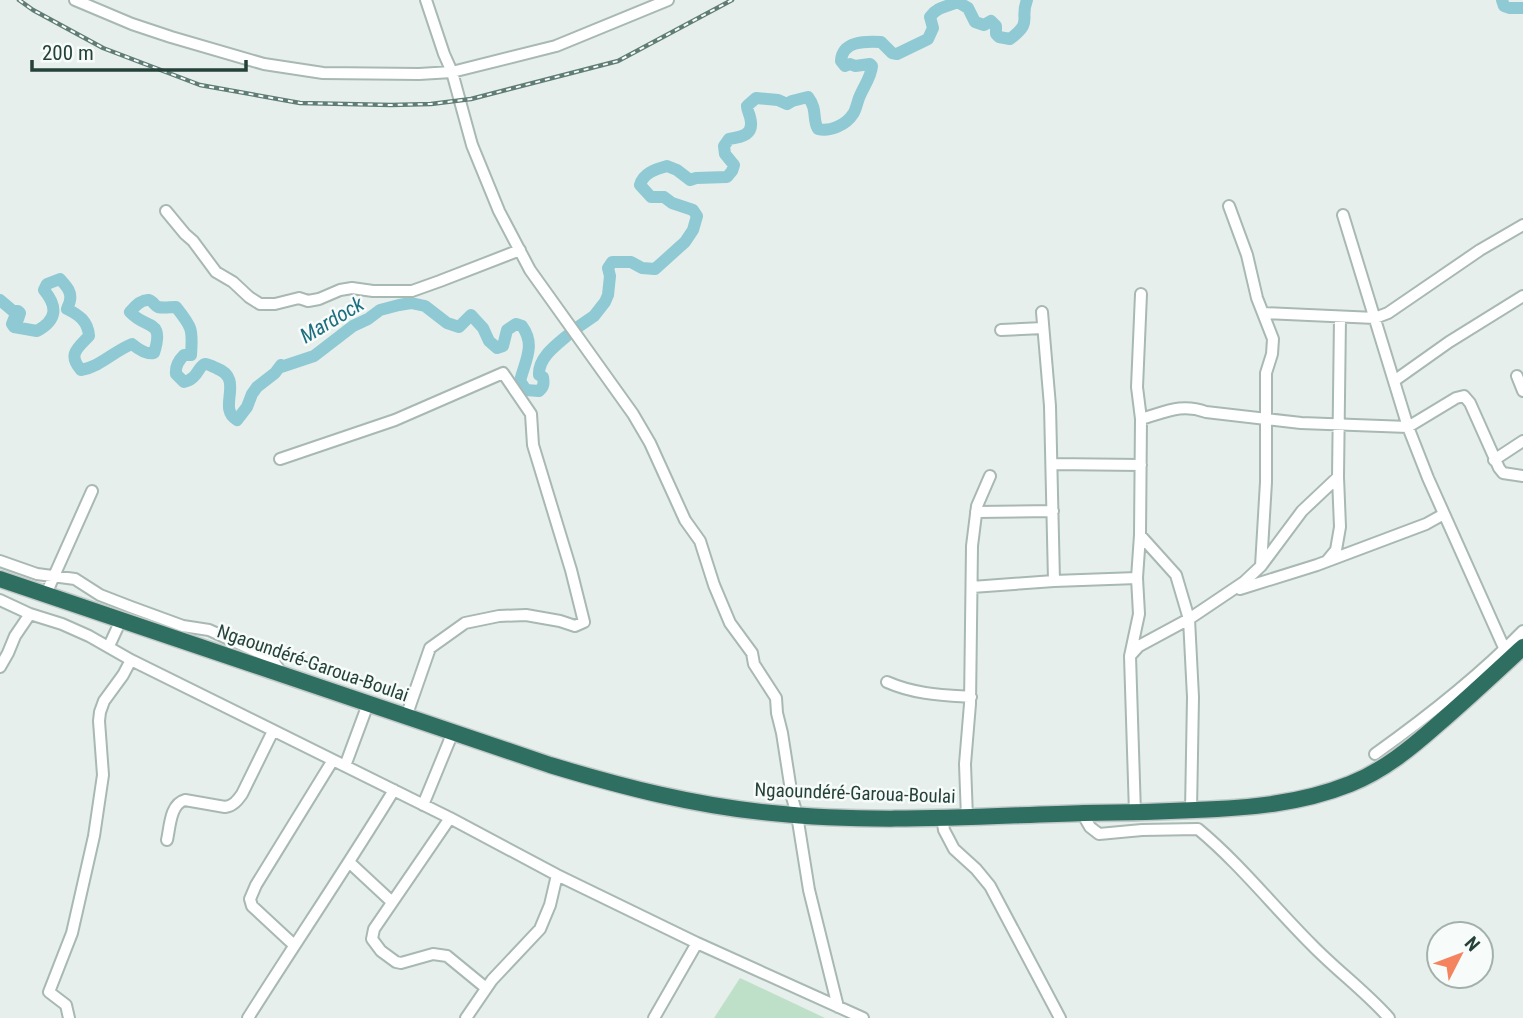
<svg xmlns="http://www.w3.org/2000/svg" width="1523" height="1018" viewBox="0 0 1523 1018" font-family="'Roboto Condensed',sans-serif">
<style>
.green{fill:#bfe0c8}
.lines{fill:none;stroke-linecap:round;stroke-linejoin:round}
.river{stroke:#8ec9d4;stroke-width:12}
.minor-casing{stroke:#a8b8b2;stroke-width:14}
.highway-casing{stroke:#c2cac8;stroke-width:19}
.minor{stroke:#fff;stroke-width:10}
.highway{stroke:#2f6f62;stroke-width:16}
.rail-casing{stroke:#5f7d75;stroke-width:4.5}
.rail{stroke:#f7fbf9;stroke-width:2;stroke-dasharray:5;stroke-linecap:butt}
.labels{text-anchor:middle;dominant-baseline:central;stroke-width:5;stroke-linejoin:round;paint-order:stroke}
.street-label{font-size:19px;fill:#24423a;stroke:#f7fbf9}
.water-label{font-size:21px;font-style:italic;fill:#1c6f80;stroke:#f7fbf9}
</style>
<rect width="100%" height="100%" fill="#e6efeb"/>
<path class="green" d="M740 978 825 1018H714Z"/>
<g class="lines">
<path class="river" d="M1502 0 1504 6 1510 8H1523
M0 300 13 311H18L20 313 18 319H14L12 324 14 327 37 331C57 320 58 307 44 290L47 284 60 279C65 285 72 291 70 300 70 303 68 305 67 309 79 315 88 321 89 336 78 348 67 354 81 370 100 367 114 351 132 344 138 349 146 355 154 353 165 318 146 330 130 312 134 307 141 299 149 300 153 301 155 306 158 307 163 308 170 307 176 307 192 327 193 329 191 355H184C179 360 175 366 176 374L184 382C198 379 198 366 205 364 207 364 214 367 216 368 246 379 216 408 237 420L247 407 252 394 257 387 275 373 281 365V367L314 356 353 326 368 319 380 310 399 305 411 303 425 306 447 323 459 327 471 315 483 328 489 341 497 348 503 346 507 330 516 324 522 326C536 345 525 361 520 381L526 390 539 391C544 387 544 383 543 377L539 375C538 358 556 345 568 335
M578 327 594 316 605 302 608 295 610 276 608 268 612 262H631L642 268 655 269 685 242 693 230 697 216 693 210 672 203 664 197H651L640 185C643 173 656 169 667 166L677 170 690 180 696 178 727 177 732 171 734 165 725 154 724 146 729 139C742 137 755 135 750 117 749 113 747 110 747 106L756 98 778 100 787 104 792 101 808 97C818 110 812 119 818 129 830 132 846 125 853 114 856 110 857 103 859 98 863 87 871 78 872 66L870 64 855 66 850 64 845 66 841 61C842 41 865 41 881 42L892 53 897 54 928 39 933 28 930 17C937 7 946 7 958 2L968 8 975 22 984 25 991 21 996 26V34L999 37 1010 39C1034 21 1019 20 1027 0"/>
<defs>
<path id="minor" d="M75 0 132 24 171 37 264 64 323 73 419 74 452 72 556 46 668 0
M426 0 444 54 452 72 472 145 499 211 530 270 633 414 650 443 685 520 700 541 714 585 730 623 752 653 754 664 776 698 777 713 782 733 792 797 797 815 809 890 838 1007
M1229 206 1247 255 1257 298 1273 339 1272 354 1266 373V482L1261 566
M166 211 185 234 193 241 216 272 233 282 249 297 260 304H275L299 298 308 301 319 299 340 290 352 288 373 291H412L440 281 520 250
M1343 215 1408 427 1428 478 1505 650
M1042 312 1050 406 1054 581
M1263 313 1375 318 1388 313 1480 250 1523 225
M1001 330 1043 328
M1517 376 1523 391
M1394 381 1449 342 1523 296
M1141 419C1166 412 1181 403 1206 412L1301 423 1408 427 1456 398 1464 396 1470 403 1499 468 1503 473 1523 476
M280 459 395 420 503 373 531 414 533 445 571 570 584 622 575 626 560 621 526 615 499 616 465 623 430 648 406 717
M1494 460 1523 441
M1052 464 1141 465
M976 512 1053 511
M1140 535 1176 575 1189 619 1193 697 1191 811
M0 561 37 574 75 579 100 595 131 607 183 626 209 630 271 658 283 675
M1327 561 1336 550 1340 527 1338 477 1340 317
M972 587 1054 581 1137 578
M1240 589 1317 565 1426 524 1444 514
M46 594 92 491
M0 600 30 614 62 624 89 636 131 660 450 818 557 875 697 943 863 1018
M109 646 121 620
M1130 656 1139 646 1189 619 1244 582 1261 566 1302 511 1338 477
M0 667 8 653 15 636 30 614
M887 682C914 694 941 695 971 697
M1375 754C1427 717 1478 677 1523 631
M345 766 368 704
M423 805 453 732
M1082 813 1090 827 1099 834 1142 830 1198 829C1239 863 1273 906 1311 944 1336 970 1365 991 1389 1018
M1135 813 1130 656 1139 614 1137 578 1140 535 1141 419 1137 387 1141 294
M942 817 944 830 954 849 976 869 990 886 1060 1018
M450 818 374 929 372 939 381 951 396 962 401 963 433 954 447 956 486 988
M967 818 965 764 970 704 972 546 977 506 990 476
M167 840C170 827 170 804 185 800L225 807C233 806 237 801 242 794L273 731
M349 862 392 902
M294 945 252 906 250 899 256 885 333 760
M69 1018 66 1005 49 992 72 933 94 836 103 775 99 721 100 712 104 701 123 675 131 660
M248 1018C296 942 347 867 394 790
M466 1018 492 980 540 929 550 905 557 875
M654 1018 697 943"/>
<path id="highway" d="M0 579 550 765C623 787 696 806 772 813 875 824 980 816 1084 813 1121 813 1158 812 1195 810 1248 808 1300 804 1350 784 1383 771 1411 748 1437 725 1466 700 1495 673 1523 647"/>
</defs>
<use href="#minor" class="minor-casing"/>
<use href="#highway" class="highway-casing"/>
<use href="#minor" class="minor"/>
<use href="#highway" class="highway"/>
<defs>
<path id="rail" d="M19 0 33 10 103 48 200 85 300 103 391 105 431 104 471 99 618 61 732 0"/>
</defs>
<use href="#rail" class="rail-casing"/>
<use href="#rail" class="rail"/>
</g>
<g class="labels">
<g class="street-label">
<text transform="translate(313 663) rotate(19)">Ngaoundéré-Garoua-Boulai</text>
<text transform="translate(855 793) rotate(2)">Ngaoundéré-Garoua-Boulai</text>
</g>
<g class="water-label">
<text transform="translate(332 320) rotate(-31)">Mardock</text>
</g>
</g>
<g transform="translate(1460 955) rotate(48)"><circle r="33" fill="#f7fbf9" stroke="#a3b1ad" stroke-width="2"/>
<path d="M0-5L12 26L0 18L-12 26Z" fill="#f4845f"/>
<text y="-10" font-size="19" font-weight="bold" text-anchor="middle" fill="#24423a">N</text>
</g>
<path d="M32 60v10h214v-10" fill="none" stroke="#24423a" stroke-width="3.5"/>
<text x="42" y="60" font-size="21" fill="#24423a" stroke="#f7fbf9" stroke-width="5" paint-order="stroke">200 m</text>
</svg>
